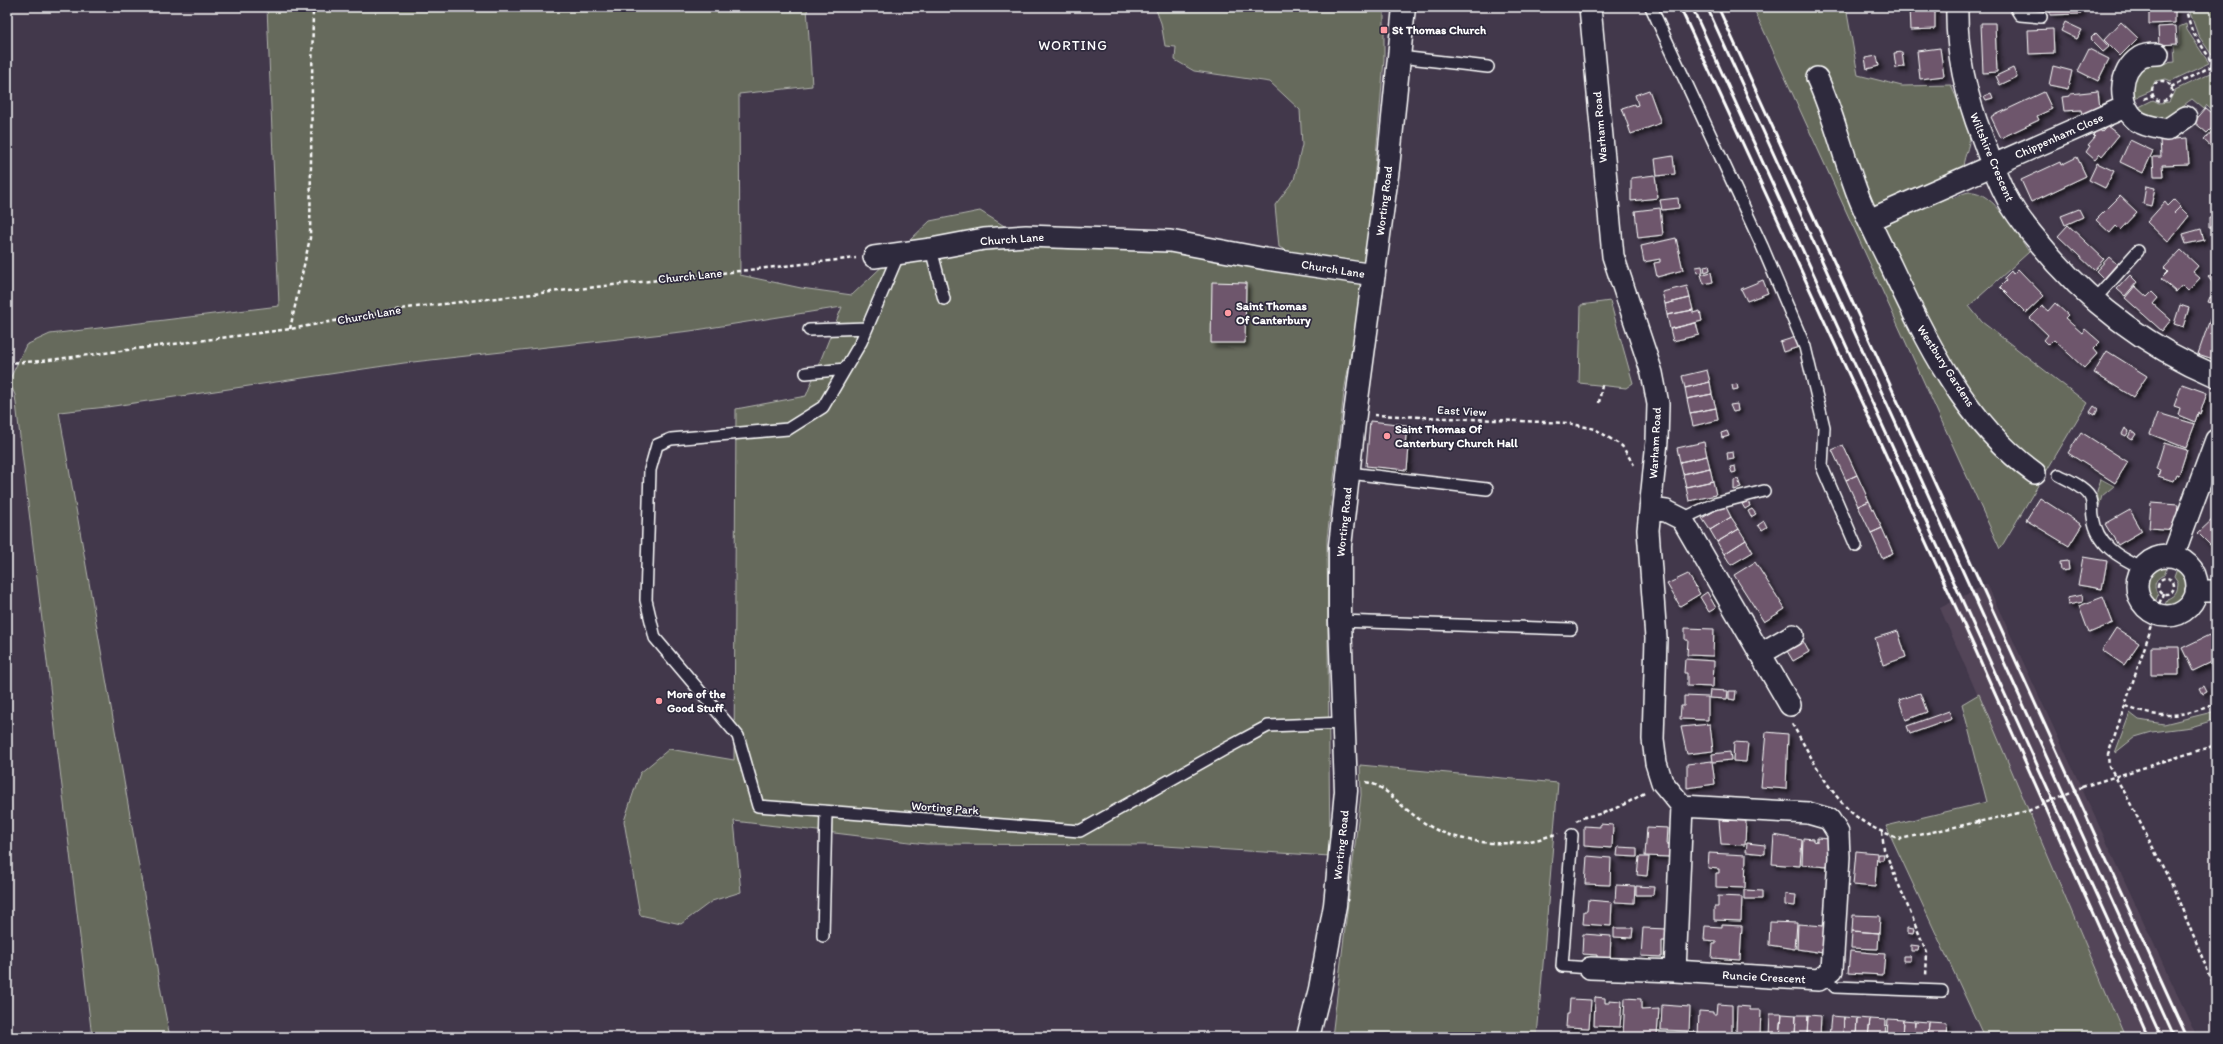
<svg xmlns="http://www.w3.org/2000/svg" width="2223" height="1044" viewBox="0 0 2223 1044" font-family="Itim,sans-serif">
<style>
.built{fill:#534558}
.green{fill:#666a5c;stroke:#b2b4ae}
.building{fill:#6e576c;stroke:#fff;filter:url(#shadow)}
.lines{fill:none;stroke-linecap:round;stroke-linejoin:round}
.lane-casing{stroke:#fff;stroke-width:14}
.street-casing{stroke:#fff;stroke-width:24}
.secondary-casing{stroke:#fff;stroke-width:25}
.path{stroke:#fff;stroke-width:2.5;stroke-dasharray:4 3;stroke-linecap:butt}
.lane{stroke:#2f2a3d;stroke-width:11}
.street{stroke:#2f2a3d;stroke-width:21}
.secondary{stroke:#2f2a3d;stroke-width:22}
.rail{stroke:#fff;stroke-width:3}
.path-bridge{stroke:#fff;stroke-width:2.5;stroke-dasharray:4 3;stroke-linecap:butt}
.poi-dot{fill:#ff9aa2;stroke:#2f2a3d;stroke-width:1.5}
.labels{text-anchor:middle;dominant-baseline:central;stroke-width:3.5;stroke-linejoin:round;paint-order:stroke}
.poi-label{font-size:12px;font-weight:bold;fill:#fff;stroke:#2f2a3d;text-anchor:start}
.street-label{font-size:12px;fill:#fff;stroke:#2f2a3d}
.quarter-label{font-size:14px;letter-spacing:1px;fill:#fff;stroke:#2f2a3d}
</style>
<defs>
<filter id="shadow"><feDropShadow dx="3.5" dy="3.5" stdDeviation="2" flood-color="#0009"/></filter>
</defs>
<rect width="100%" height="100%" fill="#42384b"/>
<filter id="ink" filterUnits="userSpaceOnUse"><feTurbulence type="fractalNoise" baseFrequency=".025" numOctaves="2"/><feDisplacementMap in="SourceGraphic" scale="8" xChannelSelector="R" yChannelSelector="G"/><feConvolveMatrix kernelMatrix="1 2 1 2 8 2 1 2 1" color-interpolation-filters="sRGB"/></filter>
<g filter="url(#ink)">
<path class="built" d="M1987 584 2197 1037H2125L1940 608Z"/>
<path class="green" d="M267 7H807L812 86 739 94 740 275 801 288 852 295 930 221 980 211 1006 227 1005 237 1305 259 1279 247 1275 205 1294 180 1302 145 1300 110 1270 82 1194 71 1175 60 1176 47 1165 46 1161 23 1155 7H1384V60L1367 264 1344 392 1327 539 1330 856 1148 845 926 844 734 821 741 892 712 901 681 924 640 915 624 821 640 773 669 749 734 760 736 409 806 396 842 307 690 331 404 363 107 407 59 412 162 997 170 1037H92L15 395 9 381 26 345 50 334 279 306Z
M1753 7H1846L1858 75 1902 86 1951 85C1956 98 1966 117 1969 130 1972 143 1964 154 1963 167L1944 178 1953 198C1958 196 1965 192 1970 192 1992 190 2019 236 2029 252L1969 306 1982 322 2087 403 2000 549Z
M2188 7H2216V61L2198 35Z
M2186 24 2187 30 2209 63 2171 81 2166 79 2155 81 2151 91 2132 99 2133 78 2144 65 2175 62 2174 46 2179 45V27Z
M2213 72 2216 83V113L2207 105 2204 109 2192 99C2173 112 2159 131 2137 108L2153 100 2159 103 2169 102 2175 90Z
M1610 301 1633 383 1626 388 1579 383 1581 305Z
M2101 479 2114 486 2102 496 2099 506 2097 491Z
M2163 564H2168L2164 575C2154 579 2153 586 2158 595L2154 605C2136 590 2142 571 2163 564Z
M2178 566C2200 577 2189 614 2164 609L2167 599C2175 596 2178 591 2178 583L2174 577Z
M1979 694 2125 1037H1984L1886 826 1987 802 1962 704Z
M2216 711V719L2214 720 2191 727 2152 732 2135 737 2115 753 2130 713 2139 720 2164 724Z
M1360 765 1558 783 1537 1037H1332L1361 795Z"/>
<path class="building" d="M1909 7H1935V29L1910 30Z
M2050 7H2081V14L2050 15Z
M2149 7H2175V23L2149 24Z
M2065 22 2082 30 2077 39 2061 31Z
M2121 22 2138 38 2120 56 2104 40Z
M1981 23H1995L1997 72 1983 73Z
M2176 26 2177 44 2159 45 2158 27Z
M2053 29 2054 53 2029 54 2028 30Z
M2096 33 2109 47 2103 52 2090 39Z
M1940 48 1944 76 1920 79 1917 51Z
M2089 49 2109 59 2098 81 2078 71Z
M1902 52 1904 67 1896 68 1894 53Z
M1877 56 1879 66 1867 69 1865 58Z
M2053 66 2072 71 2068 89 2049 85Z
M2013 68 2017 77 2000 85 1996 76Z
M1649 90 1661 123 1631 134 1622 108 1634 104 1635 106 1638 105 1635 95Z
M2098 91 2100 108 2093 109V112L2082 114 2081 110 2064 111 2062 97 2070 96V94Z
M2044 92 2052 109 2037 116 2039 120 2001 138 1991 117Z
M1991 93 1993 98 1986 100 1984 96Z
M2206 108 2216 116V124L2207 133 2194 122Z
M2107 126 2119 135 2102 156 2100 154 2095 160 2086 152 2090 146 2088 145 2095 137 2093 135 2098 129 2102 132Z
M2216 127V151L2204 140Z
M2187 138 2189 164 2162 165 2163 176H2154L2153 157H2161L2160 140Z
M2130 140 2153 151 2143 173 2120 162Z
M1673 156 1675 174 1657 176 1655 159Z
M2077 157 2086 176 2031 202 2021 180 2060 162 2061 165Z
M2097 163 2114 171 2105 188 2089 180Z
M1655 175 1658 198 1631 201V178Z
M2146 186 2155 188 2151 206 2143 204Z
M2120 196 2137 212 2120 230 2116 226 2110 233 2096 220Z
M1678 198 1679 208 1662 210 1660 200Z
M2174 200 2181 206 2174 213 2180 207 2189 216 2168 242 2147 222 2165 202 2168 206Z
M1660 208 1663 235 1638 238 1635 211Z
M2079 209 2083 217 2065 225 2061 216Z
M2209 218H2216V228H2209Z
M2068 225 2104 259 2094 270 2058 236Z
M2201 229 2204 240 2186 244 2183 234Z
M1676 238 1683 270 1657 277 1654 263 1660 262V259L1644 262 1641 246Z
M2181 250 2198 266 2193 272 2200 278 2188 291 2182 285 2176 292 2161 279 2168 272 2164 268Z
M2109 257 2117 264 2104 279 2096 271Z
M1709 265 1710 270 1705 272 1704 266Z
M1702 266 1703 272 1697 273 1696 267Z
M2018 269 2044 296 2026 313 2000 287 2006 281 2004 278 2011 271 2013 274Z
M2216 271V287L2208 277Z
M1711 272 1713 282 1704 284 1701 275Z
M2130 275 2137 282 2125 296 2117 289Z
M1763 280 1768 293 1747 301 1741 289Z
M1212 282 1246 283 1245 343H1211Z
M1687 286 1690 298 1665 304 1662 292Z
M2135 286 2147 297 2152 292 2158 298 2153 304 2171 320 2162 331 2125 298Z
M2210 297 2216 299 2215 304 2208 302Z
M1690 298 1693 310 1667 315 1665 304Z
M2216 302V360L2198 354Z
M2055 303 2068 315 2065 318 2082 333 2085 329 2100 342 2093 349 2097 354 2084 368 2054 340 2049 345 2044 340 2048 335 2030 318 2042 306 2048 311Z
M2180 305 2189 308 2183 327 2174 324Z
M1693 310V313L1700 311 1702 321 1670 329 1667 315Z
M1696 323 1699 335 1673 341 1670 329Z
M1796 337 1799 347 1783 352 1780 342Z
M2107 351 2147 376 2133 397 2094 373Z
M1707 370 1710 382 1685 388 1682 376Z
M1710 382 1712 394 1687 399 1685 388Z
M1737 384 1738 389 1733 390 1732 385Z
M2182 384 2207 393 2200 414 2198 413 2195 422 2178 415 2180 408 2174 406Z
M1712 394 1716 408 1690 413 1687 399Z
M1737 404 1738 411 1733 412 1730 405Z
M2094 406 2098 409 2095 415 2090 412Z
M1716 408 1718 420 1693 426 1690 413Z
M2158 413 2195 424 2186 448 2150 434Z
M1370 421 1407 425 1405 447H1409L1407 470 1366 466Z
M2125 428 2129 431 2126 436 2122 434Z
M1727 431 1729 436 1722 438 1721 433Z
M2132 431 2136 434 2132 440 2128 437Z
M2081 432 2128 462 2115 483 2068 453Z
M1704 442 1707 456 1680 462 1677 448Z
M2164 443 2187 450 2179 475 2176 474 2173 481 2158 476 2160 470 2156 469Z
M1843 445 1857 475 1846 480 1832 450Z
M1733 452 1734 459 1728 460 1727 453Z
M1707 456 1710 468 1683 474 1680 462Z
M1735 466 1736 472 1732 473 1730 467Z
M1710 468 1713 481 1686 487 1683 474Z
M1857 475 1869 501 1858 506 1846 480Z
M1738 479 1741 488 1734 490V480Z
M1713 481 1716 495 1689 501 1686 487Z
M2040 498 2082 525 2069 546 2026 520Z
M1748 501 1750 506 1745 509 1742 504Z
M1869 501 1882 528 1871 533 1858 506Z
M2151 503 2178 505 2176 530 2149 528Z
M1725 505 1731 517 1710 530 1702 518Z
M1752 509 1756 514 1751 517 1748 511Z
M2130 510 2142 531 2118 545 2105 524Z
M1731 517 1739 529 1717 542 1710 530Z
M2215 517 2216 518V551L2198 533Z
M1764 521 1767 527 1762 530 1758 525Z
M1882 528 1893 553 1882 558 1871 533Z
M1739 529 1746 540 1724 554 1717 542Z
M1746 540 1753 552 1731 565 1724 554Z
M2083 557 2107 561 2102 589 2078 585Z
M2068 561 2069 570 2061 571 2060 562Z
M1755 562 1785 609 1764 622 1734 575Z
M1688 574 1700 594 1680 606 1667 584Z
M1707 592 1716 608 1709 612 1700 597Z
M2082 595 2083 602 2068 605 2067 598Z
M2103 597 2113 623 2089 633 2079 606Z
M1685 628 1714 629 1713 656 1687 655 1688 640H1685Z
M2116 628 2139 643 2124 665 2102 650Z
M1898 631 1906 657 1883 665 1875 638Z
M2209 635 2216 651V660L2193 671 2182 648Z
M1803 641 1809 652 1793 661 1787 651Z
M2151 647H2179L2180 668H2179V675H2151Z
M1685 659 1714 661 1713 687 1687 686V673H1684Z
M2204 686 2207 692 2203 694 2200 688Z
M1710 690 1728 691 1727 699 1709 698Z
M1729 691H1736L1735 700 1729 699Z
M1920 693 1927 712 1906 720 1899 700Z
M1684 696 1708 697V720L1680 719 1681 706H1684Z
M1949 711 1952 719 1910 734 1907 726Z
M1710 724 1713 751 1687 754 1681 727Z
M1766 732 1788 734 1786 789 1761 787Z
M1734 742 1748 743 1746 762 1733 761Z
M1730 752 1731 760 1713 762 1712 754Z
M1712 761 1715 784 1687 788V764Z
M1719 820 1746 821 1745 845 1721 844Z
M1600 824 1613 825 1612 848 1584 846V826L1600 827Z
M1647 827 1668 828 1667 844H1671L1670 857 1645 856Z
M1774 835 1802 840 1800 866 1772 864Z
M1803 838 1814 839V841L1817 842V838L1830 839 1828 867 1802 865Z
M1747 843 1765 845V854L1746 852Z
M1618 847 1637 848V857L1617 856Z
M1856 851 1877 853 1875 887 1853 885Z
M1709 853 1746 855 1745 888 1716 887V873H1719V869L1708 868Z
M1878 854H1884L1883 860H1878Z
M1587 856 1611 858 1610 885 1585 884Z
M1639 857H1649L1647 876 1637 875Z
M1616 885 1635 886 1634 903 1615 902Z
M1636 886 1654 887 1653 895H1636Z
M1744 890 1762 891V899H1744Z
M1785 894 1796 895 1795 906 1785 905Z
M1718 896 1742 897 1741 921 1714 920V907H1718Z
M1588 900 1612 902 1611 926 1583 924 1584 911H1587Z
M1853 915 1880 916 1879 933 1852 931Z
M1770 922 1797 923 1795 949 1769 945Z
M1798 924 1825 926 1823 953 1797 949Z
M1722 925 1742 926 1740 960 1712 958 1713 944H1716V941L1704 940 1705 926 1722 927Z
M1614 928H1633L1632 938 1614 937Z
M1643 928 1667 929 1666 941H1662V957L1641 956Z
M1907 928 1914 929 1913 934 1907 933Z
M1852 931 1879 933 1878 949 1851 948Z
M1583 934 1611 936 1610 959 1597 958V955L1582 954Z
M1911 945 1919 946 1918 951H1911Z
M1850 951 1885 954 1883 975 1848 973Z
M1903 956H1910V961H1903Z
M1595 997 1605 998V1003H1609V1000L1622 1001 1620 1027 1594 1026Z
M1625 998 1641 999V1010L1659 1009 1657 1036 1623 1035Z
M1570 999 1591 1000 1589 1028 1566 1027 1567 1014H1569Z
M1717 1004 1732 1005V1037H1698L1699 1011 1713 1012V1014H1716Z
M1662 1005 1690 1007 1689 1031 1661 1030Z
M1737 1006 1750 1007V1010H1761L1760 1035 1736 1033Z
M1770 1014H1782L1780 1037H1769Z
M1782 1014 1796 1015 1795 1037H1780Z
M1796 1015H1808L1807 1037H1795Z
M1808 1015 1821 1016 1820 1037H1807Z
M1831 1016 1844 1017 1843 1037H1829Z
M1844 1017 1857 1018 1856 1037H1843Z
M1857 1018 1870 1019 1868 1037H1856Z
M1870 1019 1886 1020 1885 1037H1868Z
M1888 1019 1903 1020 1902 1037H1887Z
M1903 1020 1915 1021 1914 1037H1902Z
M1915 1021 1929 1022 1928 1037H1914Z
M1929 1022 1947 1023 1946 1037H1928Z
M1686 1033H1696V1037H1686Z"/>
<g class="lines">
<defs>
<path id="lane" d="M1651 7 1762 246 1805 347 1824 427 1822 467 1856 546
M2015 7 2020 15 2041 17
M1400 57 1488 67
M931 249 944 299
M899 253 861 342 823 407 788 429 671 439 657 445 650 470 646 600 655 638 738 736 758 806 1080 831 1227 748 1268 726 1345 723
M2093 301 2138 251
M809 330 867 328
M806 373 845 369
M1349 473 1487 489
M2059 475C2068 480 2088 488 2091 499 2093 504 2092 512 2093 517 2097 545 2118 557 2142 568
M1682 519 1714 504 1764 491
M1340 621 1571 629
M1572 835 1562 966 1590 968
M823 936 826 812
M1825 976 1835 987 1942 991"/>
<path id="street" d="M1590 7 1613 256 1652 373 1658 404 1657 441 1648 530 1656 638 1653 739 1656 763 1662 782 1682 806
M1957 7C1956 51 1966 96 1982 137 1989 156 1996 177 2006 196 2014 212 2026 227 2037 240 2085 300 2145 346 2216 376
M2158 54C2153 54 2145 54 2140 57 2118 71 2117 105 2137 121 2144 126 2158 128 2167 130L2186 117
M1817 78C1833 113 1841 148 1854 184 1863 211 1877 237 1890 264 1926 340 1965 423 2035 473
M1869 220 2125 107
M874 257 931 249 984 239 1026 236 1170 241 1266 259 1374 275
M1651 509 1666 511 1682 519 1790 705
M2137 586a30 30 0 1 1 60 0a30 30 0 1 1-60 0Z
M2173 556 2216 440
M2196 591H2216
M1760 654 1793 635
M1682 806 1808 813 1829 819 1838 833 1839 857 1832 970 1819 980 1675 971Z
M1590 968 1675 971"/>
<path id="secondary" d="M1308 1037 1320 989 1335 905 1346 791 1340 621V546L1355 414 1388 168 1404 7"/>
</defs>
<use href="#lane" class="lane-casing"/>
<use href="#street" class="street-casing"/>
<use href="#secondary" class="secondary-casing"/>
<path class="path" d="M2185 7 2192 31 2207 54 2216 72
M2152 91a10 10 0 1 1 20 0a10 10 0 1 1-20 0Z
M2171 87 2214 65
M2144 99 2153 95
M290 329 310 238 313 7
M7 363 42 361 290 329 407 308 856 258
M1599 403 1602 385
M1374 415 1568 423 1595 429 1622 446 1634 465
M2158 586a8 8 0 1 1 16 0a8 8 0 1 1-16 0Z
M2163 593 2108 755 2109 767 2125 793 2173 887 2216 991
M2126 706C2155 720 2187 717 2216 703
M1792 724C1811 755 1828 794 1857 817 1869 827 1885 833 1900 839L2028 811
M1366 782C1386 786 1396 802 1411 813 1419 819 1429 827 1439 831 1476 846 1521 848 1558 833
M2082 787 2216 745
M1978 820 1980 827
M1576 821C1586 815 1595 816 1606 812 1620 807 1633 800 1646 792
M1882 832 1884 849 1927 953 1926 977"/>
<use href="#lane" class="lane"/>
<use href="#street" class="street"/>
<use href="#secondary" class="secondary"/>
<path class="rail" d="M1680 7 1975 649 2148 1037
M1692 7 2161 1037
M1707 7 2174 1037
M1718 7 2187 1037"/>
<path class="path-bridge" d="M2028 811 2082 787"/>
</g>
</g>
<g class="poi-dot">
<rect x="1380" y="26" width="8" height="8" rx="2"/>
<circle cx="1228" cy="313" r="4"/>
<circle cx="1387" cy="436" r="4"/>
<circle cx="659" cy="701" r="4"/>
</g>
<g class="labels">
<g class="poi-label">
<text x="1392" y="30">St Thomas Church</text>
<text x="1236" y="306">Saint Thomas<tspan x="1236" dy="14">Of Canterbury</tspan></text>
<text x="1395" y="429">Saint Thomas Of<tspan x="1395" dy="14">Canterbury Church Hall</tspan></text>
<text x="667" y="694">More of the<tspan x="667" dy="14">Good Stuff</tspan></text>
</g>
<g class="street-label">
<text transform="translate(1600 127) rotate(-95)">Warham Road</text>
<text transform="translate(2059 136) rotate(-24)">Chippenham Close</text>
<text transform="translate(1992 157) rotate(67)">Wiltshire Crescent</text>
<text transform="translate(1384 201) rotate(-83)">Worting Road</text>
<text transform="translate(1012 239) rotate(-4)">Church Lane</text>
<text transform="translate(1333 269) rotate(9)">Church Lane</text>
<text transform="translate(690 276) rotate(-6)">Church Lane</text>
<text transform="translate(369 315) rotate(-10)">Church Lane</text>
<text transform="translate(1946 366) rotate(57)">Westbury Gardens</text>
<text transform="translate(1462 411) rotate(3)">East View</text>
<text transform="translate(1655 443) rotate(-87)">Warham Road</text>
<text transform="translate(1344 522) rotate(-84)">Worting Road</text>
<text transform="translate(945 808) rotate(4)">Worting Park</text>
<text transform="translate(1341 845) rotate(-84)">Worting Road</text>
<text transform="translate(1764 977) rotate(3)">Runcie Crescent</text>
</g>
<g class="quarter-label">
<text x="1073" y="45">WORTING</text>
</g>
</g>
<rect width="2223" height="1044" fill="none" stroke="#2f2a3d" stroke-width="24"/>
<rect x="12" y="12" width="2199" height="1020" fill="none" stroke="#fff" stroke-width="1.5" filter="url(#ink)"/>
</svg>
